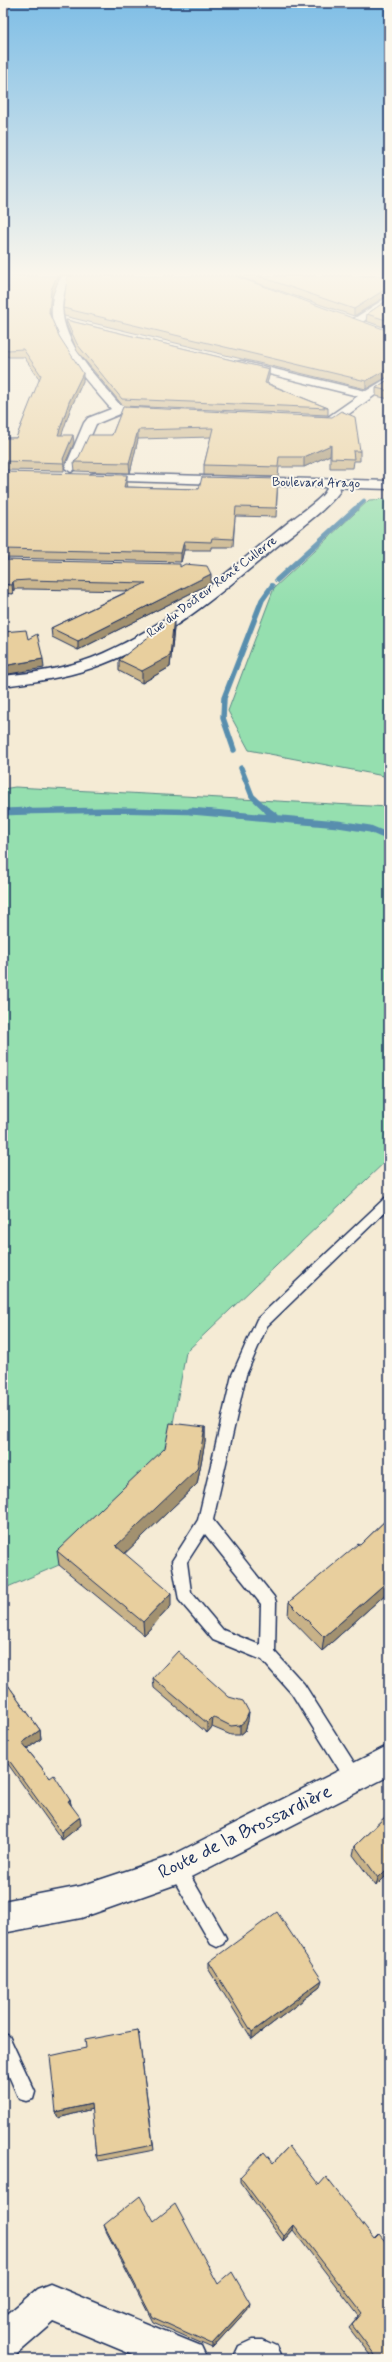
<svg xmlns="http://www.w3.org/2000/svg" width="392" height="2362" viewBox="0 0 392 2362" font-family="Mynerve,sans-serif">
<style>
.green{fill:#95dfaf;stroke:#588786}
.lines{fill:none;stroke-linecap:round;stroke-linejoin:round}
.stream-far2{stroke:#598eae;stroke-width:4.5}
.stream-far1{stroke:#598eae;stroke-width:5.5}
.stream{stroke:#598eae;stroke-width:7}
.lane-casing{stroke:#1b2f5e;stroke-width:3}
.street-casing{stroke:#1b2f5e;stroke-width:3}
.secondary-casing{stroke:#1b2f5e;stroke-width:3}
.lane{fill:#fbf7ec;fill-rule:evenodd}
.street{fill:#fbf7ec;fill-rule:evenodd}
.secondary{fill:#fbf7ec;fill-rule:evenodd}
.wall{fill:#c8b288;stroke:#1b2f5e}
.shaded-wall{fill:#a2916f;stroke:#1b2f5e}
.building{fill:#e8cf9e;stroke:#1b2f5e}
.labels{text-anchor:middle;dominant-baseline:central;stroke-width:4;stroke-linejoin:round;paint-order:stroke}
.far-street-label{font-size:13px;fill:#1b2f5e;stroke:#fbf7ec}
.near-street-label{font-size:19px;fill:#1b2f5e;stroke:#fbf7ec}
</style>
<rect width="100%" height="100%" fill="#f5ebd5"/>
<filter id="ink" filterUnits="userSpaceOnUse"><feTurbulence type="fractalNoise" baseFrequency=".025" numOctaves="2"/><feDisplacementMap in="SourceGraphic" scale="8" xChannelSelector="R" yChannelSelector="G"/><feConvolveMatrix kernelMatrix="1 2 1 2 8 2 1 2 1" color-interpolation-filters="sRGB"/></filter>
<g filter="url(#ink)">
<path class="green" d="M389 499V777L249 750 228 711 274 588 369 500Z
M15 787 389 807V1158L186 1352 166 1462 59 1565 3 1589V789Z"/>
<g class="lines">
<path class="stream-far2" d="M354 510 364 501"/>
<path class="stream-far1" d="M277 580 355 509
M234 750 223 718 224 698 262 600 272 586
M241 768 252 796 269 812
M3 812 117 810 211 812"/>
<path class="stream" d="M191 811 338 824 370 829 389 837
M268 811 275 816
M3 812 29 811"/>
<defs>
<path id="lane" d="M389 1196V1208L267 1326 246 1375 213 1520 274 1597 276 1602 275 1652 304 1684 360 1772 362 1778 360 1784 354 1786 348 1784 292 1694 262 1660 213 1640 179 1600 172 1561 198 1520 232 1375 257 1319 385 1198ZM205 1534 261 1604 260 1645 223 1630 191 1592 187 1562Z
M177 1861 183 1863 223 1932 226 1938 223 1944 217 1947 211 1944 171 1875 169 1869 171 1863Z
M3 2033 9 2036 35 2092 33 2099 26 2101 19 2099 3 2062Z"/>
<path id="street" d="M62 276H72C41 324 92 371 120 405 130 409 151 405 157 413L151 417 120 414 96 424 77 468 71 472 65 468 84 423 88 418 111 409C82 374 29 325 62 276Z
M389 296V304L358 325H350V321Z
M241 361 366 391 389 377V385L335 424 311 423 309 420 311 417H328L358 396 237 366 235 364 237 362Z
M333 480 339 484 340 491C326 511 295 531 276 547 221 593 161 645 92 668 63 678 33 682 3 686V676C33 673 63 669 92 658 166 629 228 571 290 521 298 515 323 498 326 490 328 486 326 485 328 481Z
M389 1745V1776L177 1884 81 1918 3 1933V1901L81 1886 171 1856Z
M50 2284 201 2346 207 2359H143L54 2322 16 2355 3 2359V2318L37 2289Z
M252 2340H263L276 2346 282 2359H233L239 2346Z"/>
<path id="secondary" d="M96 473 389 481V489L91 480 90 477 91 474Z"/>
</defs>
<use href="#lane" class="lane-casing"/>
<use href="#street" class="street-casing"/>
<use href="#secondary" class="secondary-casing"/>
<use href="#lane" class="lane"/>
<use href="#street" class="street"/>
<use href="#secondary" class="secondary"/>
</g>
<path class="wall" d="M3 276 52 297 50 315 59 336 83 381 70 410 61 435 74 443 64 466V471L3 470V438H16L40 380 24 357H9L3 354Z
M236 276H389V295H388L354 316Z
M389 299V329L366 321 367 314Z
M63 308 389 331 366 389 64 316Z
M66 320 269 369V376L267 383 328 408V415L123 406 77 351 67 326Z
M389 379V399L376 396V388Z
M123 407 360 451V461H354L353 468H330V455L304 467H279L278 477 204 475V465L211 437 138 439 130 473 75 471 74 462 112 435Z
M3 472 127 484 126 487 199 489 278 479 276 517 235 516 233 547H211V550H184L181 562 3 558Z
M3 560 180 567 211 583 78 650 52 637 51 628 128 591 28 589H14L13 594 3 593Z
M174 628 170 667 142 683 119 671V660Z
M205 1427V1442L197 1484 124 1554 171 1606 144 1635 59 1565 57 1551Z
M389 1517V1591L322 1651 288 1616 289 1602 360 1545Z
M3 1678 40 1730 41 1739 27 1749 50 1778 70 1800 71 1805 81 1825 62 1840 3 1757Z
M153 1678 248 1721 245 1731 240 1735H231L212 1727 207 1733 154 1688Z
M389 1813V1873L376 1886 353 1855 355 1846Z
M209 1962 320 1987 252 2039 209 1970Z
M138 2030 154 2150 98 2161 96 2156 92 2109 58 2118 56 2112 86 2048Z
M289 2146 389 2359H373L349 2328 359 2316 293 2230 283 2241 240 2182V2177L273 2163Z
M154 2221 218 2284 249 2308 212 2348 153 2322 106 2231 104 2225Z"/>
<path class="shaded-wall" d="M57 276H60L52 297 50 320 49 313 51 290Z
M389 287 388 295 354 316V309Z
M389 368V376L366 389V381Z
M269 369V376L265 390V383Z
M83 373V381L70 410 59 443 58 435 69 402Z
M138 430V439L130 473 129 463Z
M73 435 74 443 64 466 63 459Z
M331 445 330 455 304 467V457Z
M127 475V484L124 496V487Z
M184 541V550L181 562V553Z
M211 574V583L78 650V641Z
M13 581 14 589 13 594 12 585Z
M174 617V628L170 667 142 683V671Z
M43 659 44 668 3 675V666Z
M5 678 6 687 3 689V679Z
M205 1427V1442L197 1484 117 1561 116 1546Z
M389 1580V1591L322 1651 324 1637Z
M171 1593V1606L144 1635 143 1622Z
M249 1712 248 1721 245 1731 240 1735V1725Z
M213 1717 212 1727 207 1733V1723Z
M40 1730 41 1739 24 1751 22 1743Z
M70 1800 72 1808 68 1801Z
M80 1817 81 1825 62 1840 61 1832Z
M389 1867V1873L376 1886 378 1878Z
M322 1980 320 1987 252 2039V2032Z
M91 2104 92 2109 58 2118 56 2112Z
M294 2225 293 2230 283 2241 284 2236Z
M250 2303 249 2308 212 2348V2344Z"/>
<path class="building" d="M3 276H57L51 290 49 313 59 336 83 373 69 402 58 435H73L63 459 64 463 3 461V438H16L41 375 23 349 8 350 3 346V293L9 287 3 286Z
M68 276H235L389 331V368L366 381 63 308 67 278Z
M258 276H389V287L354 309Z
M389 299V321L367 314Z
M66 320 269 369 265 383 328 408 122 399 77 344Z
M389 379V391L376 388Z
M123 407 332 417 341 411 355 417 360 451H353L354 459 331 458V445L304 457H279L278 467 204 465 213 428 138 430 129 463 74 462 78 459 89 435H112Z
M3 472 127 475 124 487 199 489 202 477 278 479 276 508 236 507 233 539 212 538 211 542 184 541 181 553 3 549Z
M3 560 180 564V567L185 564 207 566 211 574 78 641 51 628 146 583 28 580 13 581 12 585 3 584Z
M174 617 170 656 142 671 119 660Z
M26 630 28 639 37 634 43 659 3 666V632Z
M170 1423 205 1427 197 1469 116 1546 171 1593 143 1622 57 1551 165 1448Z
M389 1517V1580L324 1637 289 1602 358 1544 360 1545Z
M178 1651 229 1697 243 1701 249 1712 245 1721 240 1725 231 1726 213 1717 207 1723 153 1678Z
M3 1678 40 1730 22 1743 50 1778 54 1775 70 1800 68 1801 80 1817 61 1832 3 1752Z
M389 1813V1867L378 1878 355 1846Z
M277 1912 322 1980 252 2032 209 1962Z
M138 2030 153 2145 96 2156 91 2104 56 2112 50 2056 86 2048 85 2040Z
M289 2146 319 2185 326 2177 374 2239 379 2234 389 2246V2359H378L352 2325 362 2313 294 2225 284 2236 240 2177 264 2152 273 2163Z
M140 2196 154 2221 175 2204 218 2284 232 2272 250 2303 212 2344 152 2317 104 2225Z"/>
</g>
<linearGradient id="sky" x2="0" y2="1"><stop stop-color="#7fbee6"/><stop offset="0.45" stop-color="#faf6ec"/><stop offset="1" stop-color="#faf6ec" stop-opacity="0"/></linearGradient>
<rect width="392" height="607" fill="url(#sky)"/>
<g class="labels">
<g class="far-street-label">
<text transform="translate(316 483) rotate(1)">Boulevard Arago</text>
<text transform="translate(212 587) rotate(-37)">Rue du Docteur René Cullerre</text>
</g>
<g class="near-street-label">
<text transform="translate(245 1832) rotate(-26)">Route de la Brossardière</text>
</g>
</g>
<rect width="392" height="2362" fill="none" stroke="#fbf7ec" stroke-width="16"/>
<rect x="8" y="8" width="376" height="2346" fill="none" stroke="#1b2f5e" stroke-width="1.5" filter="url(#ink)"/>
</svg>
